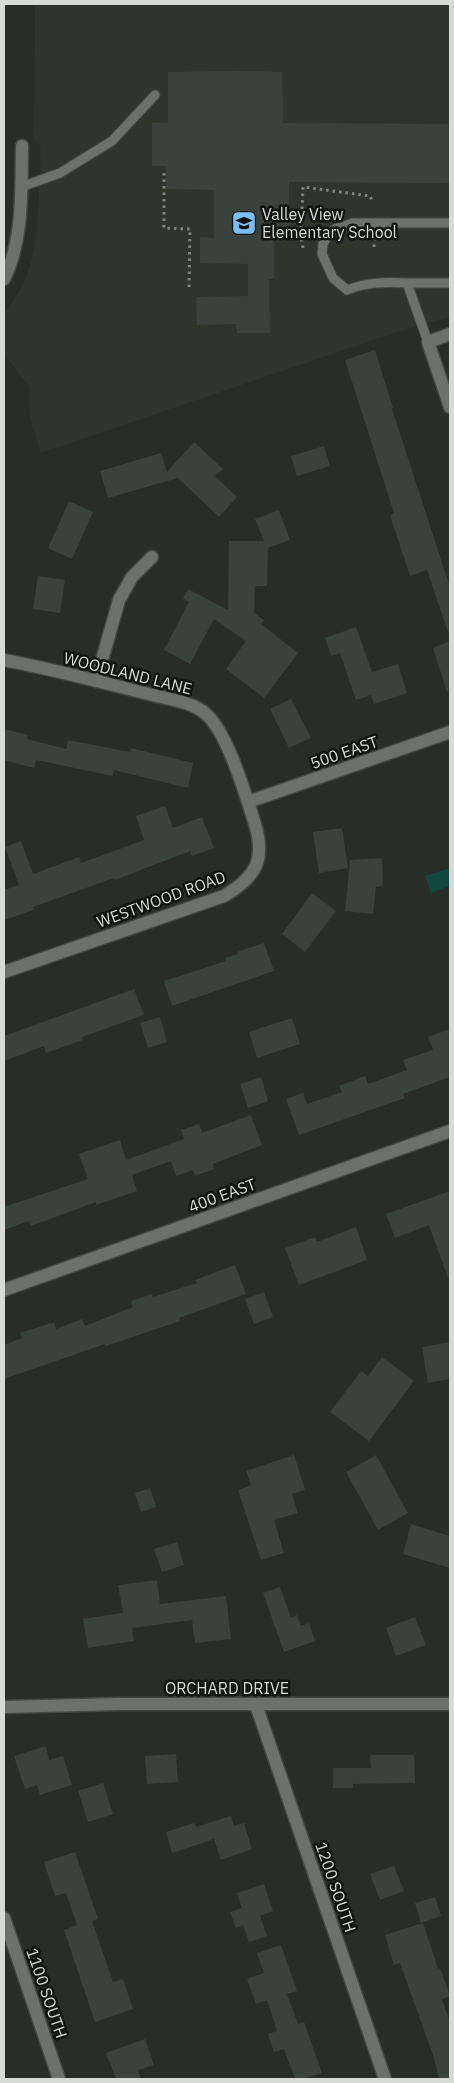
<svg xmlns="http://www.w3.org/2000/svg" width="454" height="2083" viewBox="0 0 454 2083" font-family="'IBM Plex Sans',sans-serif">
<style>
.built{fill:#2e362b}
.water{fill:#12473f}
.building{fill:#3a423d}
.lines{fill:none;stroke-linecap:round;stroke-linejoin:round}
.service-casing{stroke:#444843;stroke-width:11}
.minor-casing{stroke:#444843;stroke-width:15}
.secondary-casing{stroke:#444843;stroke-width:15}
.path{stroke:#818580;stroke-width:3;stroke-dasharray:2.5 4;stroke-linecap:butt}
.service{stroke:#6c716a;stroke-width:9}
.minor{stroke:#6c716a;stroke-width:12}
.secondary{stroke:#6c716a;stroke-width:12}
.labels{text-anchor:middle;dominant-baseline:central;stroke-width:5;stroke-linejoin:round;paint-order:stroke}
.poi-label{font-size:16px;fill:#d7dad6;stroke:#121412;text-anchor:start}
.street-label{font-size:16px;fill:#d7dad6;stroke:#121412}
</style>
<rect width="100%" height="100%" fill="#282d27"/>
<path class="built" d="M35 4H450V317L400 331 41 453 30 418 29 387 4 354V315L23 285 31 263 35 244 38 214 41 147 34 139Z"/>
<path class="water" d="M450 868V886L431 893 425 876Z"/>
<path class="building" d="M240 71 282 72 283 123 450 124V183L289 182V227H274V279H269L270 333H237L236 324 197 325 196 297 248 296V264L200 263V237L214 238V190L166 189V166H152V122L168 123V72Z
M375 350 393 408 392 409 450 587V631L448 632 427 570 410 576 390 515 394 513 345 360Z
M194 442 223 469 215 476 237 497 219 517 178 478 108 498 100 471 161 453 167 472Z
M324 446 330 466 297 476 291 456Z
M69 501 93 512 72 559 48 548Z
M279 510 290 540 268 548 267 586H255L254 613 264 620 261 624 298 653 264 698 226 669 246 641 214 619 190 664 164 650 189 602 183 598 188 589 228 610 229 541H264L255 519Z
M38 576 65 580 60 613 33 609Z
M356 627 372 672 398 664 407 693 374 704 371 695 356 700 340 653 331 656 325 638Z
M450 641V691L447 692 433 648Z
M291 699 311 738 289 748 270 709Z
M4 729 28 735 27 739 66 749 68 740 130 752 131 748 193 763 188 788 114 770 113 776 36 760 34 768 4 760Z
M165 806 173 828 202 817 214 848 192 856 190 851 115 880 114 878 33 907 34 910 4 920V890L19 885 5 847 21 841 33 874 79 857 81 863 144 840 136 816Z
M342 828 348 868 319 873 313 832Z
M382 858 383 886 376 887 373 914 345 911 350 860Z
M312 893 336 911 305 952 282 934Z
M264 943 274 971 172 1006 164 981 226 961 225 958 238 954 237 952Z
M134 989 144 1015 82 1037 83 1040 46 1053 44 1046 4 1061V1036Z
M160 1017 167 1042 148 1048 140 1023Z
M292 1018 300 1044 257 1058 249 1032Z
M450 1029V1077L403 1094 405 1098 299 1135 286 1099 303 1093 307 1104 342 1092 339 1086 365 1076 368 1084 407 1070 403 1060 433 1050 428 1037Z
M261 1077 268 1101 248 1108 240 1084Z
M251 1115 262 1145 213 1164 214 1169 195 1176 193 1170 176 1176 171 1161 132 1175 137 1191 96 1205V1202L31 1226 29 1221 4 1230V1207L88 1179 79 1154 120 1140 126 1160 184 1139 181 1130 199 1124 202 1133Z
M450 1191V1277L448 1278 429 1225 395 1238 386 1214Z
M356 1227 367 1260 299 1285 285 1248 315 1237 317 1242Z
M235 1265 246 1294 179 1318 180 1321 106 1346 105 1344 4 1379V1345L22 1338 20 1333 54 1322 56 1329 82 1319 85 1326 133 1307 131 1301 152 1294 153 1297 197 1283 195 1280Z
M264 1292 273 1317 254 1324 245 1299Z
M450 1342V1379L428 1383 422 1347Z
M382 1357 414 1381 369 1441 330 1412 361 1371 368 1376Z
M294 1455 305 1490 292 1494 298 1513 274 1520 284 1553 261 1560 238 1490 251 1485 246 1471Z
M376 1455 408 1513 378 1530 346 1472Z
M150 1488 156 1507 141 1512 135 1493Z
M411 1524 450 1536V1568L403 1554Z
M177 1542 184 1565 162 1572 154 1549Z
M157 1580 160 1604 226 1596 231 1639 195 1643 192 1620 132 1628 134 1641 88 1648 83 1619 123 1613 118 1585Z
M280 1587 291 1618 297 1615 301 1626 309 1623 315 1641 284 1652 263 1593Z
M415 1617 426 1645 396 1656 386 1628Z
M46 1746 49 1760 63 1756 72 1785 40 1795 37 1785 25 1789 14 1756Z
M176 1754 178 1782 147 1784 145 1756Z
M370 1755H414L415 1783 353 1784V1788H333V1768H371Z
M103 1783 113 1814 88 1822 78 1791Z
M231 1816 234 1826 244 1823 252 1849 221 1860 214 1839 172 1853 166 1832 194 1823 196 1827Z
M75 1852 98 1919 92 1921 113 1982 123 1979 133 2009 95 2022 64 1930 77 1925 66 1893 55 1896 44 1862Z
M394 1866 404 1891 380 1900 370 1874Z
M264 1884 273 1911 260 1916 267 1936 249 1942 243 1925 236 1928 230 1912 242 1908 237 1893Z
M435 1897 441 1916 421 1923 415 1903Z
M423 1923 438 1969 440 1968 450 1996 442 1999 450 2023V2079H439L434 2058 400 1963 394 1965 385 1935Z
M281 1945 297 1991 287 1994 298 2024 304 2022 322 2073 303 2079H295L284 2049 274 2052 268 2034 277 2031 267 2000 256 2004 247 1979 264 1973 257 1953Z
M145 2039 154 2065 138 2070 141 2079H116L106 2053Z"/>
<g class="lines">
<defs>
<path id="service" d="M21 187 60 173 112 141 155 95
M407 283H450
M428 342 407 283C385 282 367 282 347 290L333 278 322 254 323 244 328 235 335 229 353 223H450"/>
<path id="minor" d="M4 279C24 239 21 189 22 146
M450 334 428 342 450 407
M4 660C52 669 101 682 149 694 166 699 192 701 206 714 227 732 245 793 254 821 266 858 258 876 224 896L4 972
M96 681 119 600 132 577 152 557
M248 802 450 732
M4 1290 450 1131
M256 1705 385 2079
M4 1918 59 2079"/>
<path id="secondary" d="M4 1707 118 1704H450"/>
</defs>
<use href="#service" class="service-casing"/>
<use href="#minor" class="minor-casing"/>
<use href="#secondary" class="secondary-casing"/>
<path class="path" d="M164 173V228L190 229 189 287
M274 235 301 234
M374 247V237
M303 248 301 234 303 187 370 196 373 203"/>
<use href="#service" class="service"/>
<use href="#minor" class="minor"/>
<use href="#secondary" class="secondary"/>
</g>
<defs>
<symbol id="school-square" viewBox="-11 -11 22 22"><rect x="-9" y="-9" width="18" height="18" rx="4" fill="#79bff8" stroke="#121412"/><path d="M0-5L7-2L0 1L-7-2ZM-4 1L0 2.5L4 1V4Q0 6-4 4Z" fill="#111"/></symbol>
</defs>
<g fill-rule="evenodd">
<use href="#school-square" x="230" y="209" width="28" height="28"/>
</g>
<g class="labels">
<g class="poi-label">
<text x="262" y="214">Valley View<tspan x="262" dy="18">Elementary School</tspan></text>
</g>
<g class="street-label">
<text transform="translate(128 673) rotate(14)">WOODLAND LANE</text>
<text transform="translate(344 752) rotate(-19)">500 EAST</text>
<text transform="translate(161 899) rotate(-20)">WESTWOOD ROAD</text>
<text transform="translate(222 1195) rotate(-20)">400 EAST</text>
<text x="227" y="1688">ORCHARD DRIVE</text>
<text transform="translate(336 1887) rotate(71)">1200 SOUTH</text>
<text transform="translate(47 1993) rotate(71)">1100 SOUTH</text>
</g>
</g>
<rect width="454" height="2083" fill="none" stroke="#d7dad6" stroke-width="10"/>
</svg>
